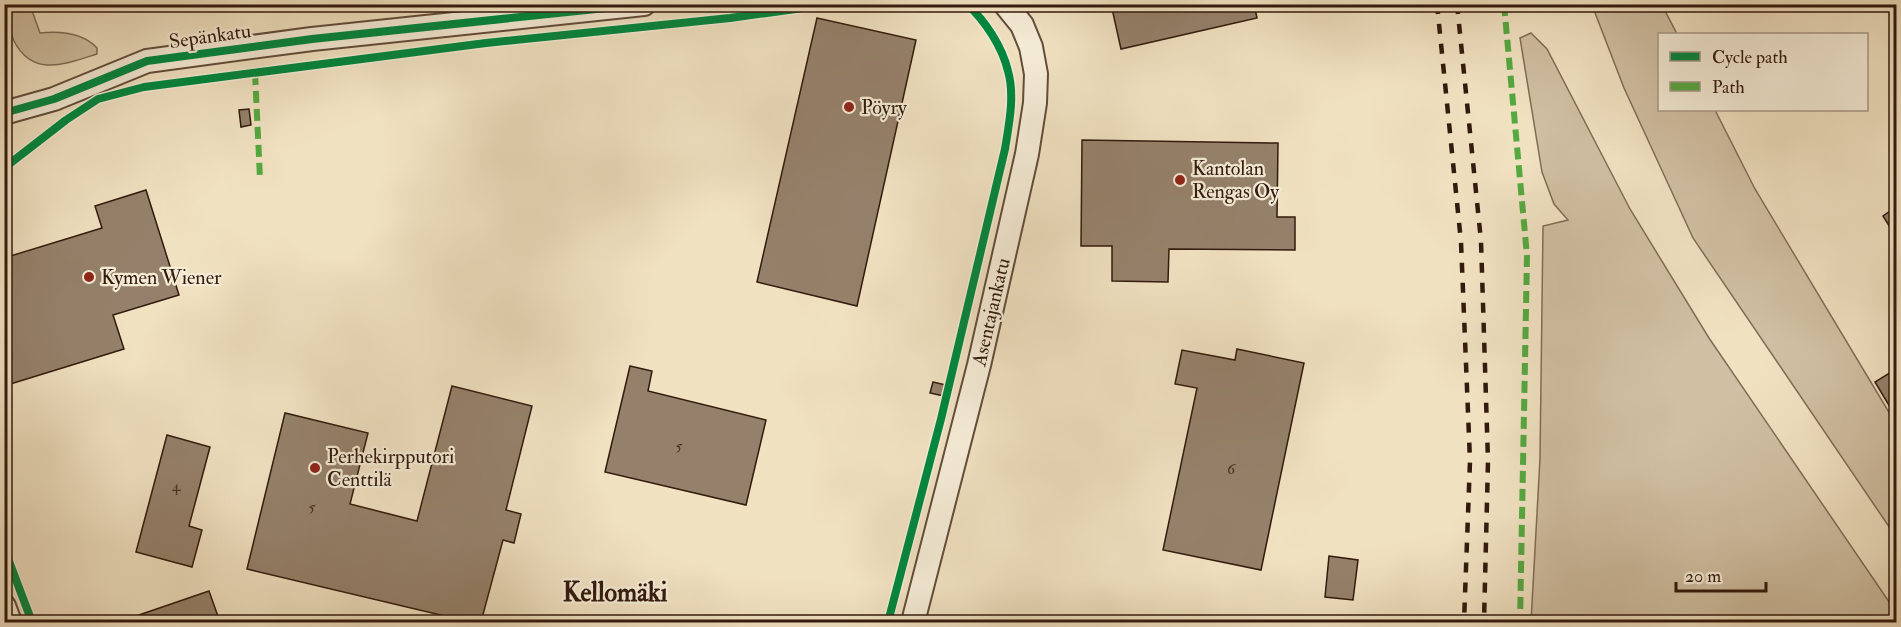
<svg xmlns="http://www.w3.org/2000/svg" width="1901" height="627" viewBox="0 0 1901 627" font-family="'IM FELL Double Pica',serif">
<style>
.green{fill:#d0bfa2;stroke:#816c58;stroke-width:1.5}
.building{fill:#95816b;stroke:#321a0d;stroke-width:1.5}
.lines{fill:none;stroke-linecap:round;stroke-linejoin:round}
.street-casing{stroke:#624c3a;stroke-width:26}
.street{stroke:#f5ecd7;stroke-width:22}
.rail{stroke:#321a0d;stroke-width:4.5;stroke-dasharray:10 10;stroke-linecap:butt}
.quiet{stroke:#54a941;stroke-width:6;stroke-dasharray:12 6;stroke-linecap:butt}
.cycleway-casing{stroke:#f5ecd7;stroke-width:11}
.cycleway{stroke:#00873e;stroke-width:8}
.poi-dot{fill:#8f2418;stroke:#f5ecd7;stroke-width:2}
.labels{text-anchor:middle;dominant-baseline:central;stroke-width:4.5;stroke-linejoin:round;paint-order:stroke}
.number-label{font-size:16px;fill:#4b3424}
.street-label{font-size:20px;fill:#321a0d;stroke:#f5ecd7}
.poi-label{font-size:20px;fill:#321a0d;stroke:#f5ecd7;text-anchor:start}
.district-label{font-size:26px;font-weight:bold;fill:#321a0d;stroke:#f5ecd7}
</style>
<rect width="100%" height="100%" fill="#f0e1c1"/>
<filter id="stains"><feTurbulence type="fractalNoise" baseFrequency=".00333" numOctaves="4"/><feColorMatrix values="0 0 0 0 .2 0 0 0 0 .09 0 0 0 0 .02 0 0 0 .5 -.17"/></filter>
<radialGradient id="worn" r=".72"><stop offset=".6" stop-color="#630" stop-opacity="0"/><stop offset="1" stop-color="#630" stop-opacity=".3"/></radialGradient>
<path class="green" d="M4 5H30L40 33C60 31 82 32 97 48V54C65 64 33 78 14 41 9 30 4 17 4 5Z
M1592 5H1662L1677 34H1660V110H1715L1755 189 1896 424V537L1693 238 1624 88Z
M1531 33 1547 49 1630 209 1709 338 1896 612V622H1531L1540 459 1543 226 1568 220 1554 204 1542 172 1520 38Z"/>
<path class="building" d="M1111 4H1254L1257 18 1121 49Z
M817 18 916 40 857 306 757 282Z
M249 109 251 125 241 127 239 110Z
M1082 140 1278 143 1277 217H1295V250L1169 249 1168 282 1112 281V246H1081Z
M146 190 179 295 113 315 124 349 7 385 4 377V258L102 228 95 206Z
M1896 207V237L1883 216Z
M1237 349 1304 363 1261 570 1163 550 1197 388 1175 384 1182 350 1235 360Z
M630 366 652 371 648 391 766 420 746 505 605 472Z
M1896 369V417L1875 382Z
M933 382 946 385 944 396 930 393Z
M452 386 532 406 506 510 521 514 514 543 503 540 481 622H470L247 569 285 413 368 433 350 504 417 521Z
M167 435 210 447 189 526 202 530 192 567 136 552Z
M1329 556 1358 560 1353 600 1325 597Z
M209 591 220 622H142L139 615Z"/>
<g class="lines">
<defs>
<path id="street" d="M4 113 54 99 147 61 312 39 644 4
M4 606 10 622
M913 622 979 365 1027 154 1035 103 1036 74 1031 47 1022 25 1005 4"/>
</defs>
<use href="#street" class="street-casing"/>
<use href="#street" class="street"/>
<path class="rail" d="M1437 4 1461 242 1470 461 1464 622
M1457 4 1481 241 1488 461 1484 622"/>
<path class="quiet" d="M1504 4 1527 256 1520 622
M255 73 260 178"/>
<defs>
<path id="cycleway" d="M4 113 54 99 147 61 312 39 644 4
M4 168 66 120 98 99 144 87 486 43 730 18 832 4
M4 548 32 622
M888 622 941 419 1005 149C1009 124 1015 96 1008 71 1002 46 985 21 967 4"/>
</defs>
<use href="#cycleway" class="cycleway-casing"/>
<use href="#cycleway" class="cycleway"/>
</g>
<g class="poi-dot">
<circle cx="849" cy="107" r="6"/>
<circle cx="1180" cy="180" r="6"/>
<circle cx="89" cy="277" r="6"/>
<circle cx="315" cy="468" r="6"/>
</g>
<g class="labels">
<g class="number-label">
<text x="679" y="446">5</text>
<text x="1231" y="469">6</text>
<text x="176" y="486">4</text>
<text x="312" y="507">5</text>
</g>
<g class="street-label">
<text transform="translate(210 36) rotate(-8)">Sepänkatu</text>
<text transform="translate(991 312) rotate(-77)">Asentajankatu</text>
</g>
<g class="poi-label">
<text x="861" y="107">Pöyry</text>
<text x="1192" y="168">Kantolan<tspan x="1192" dy="23">Rengas Oy</tspan></text>
<text x="101" y="277">Kymen Wiener</text>
<text x="327" y="456">Perhekirpputori<tspan x="327" dy="23">Centtilä</tspan></text>
</g>
<g class="district-label">
<text x="615" y="593">Kellomäki</text>
</g>
</g>
<rect width="1901" height="627" fill="none" stroke="#f0e1c1" stroke-width="24"/>
<rect x="6" y="6" width="1889" height="615" fill="none" stroke="#321a0d" stroke-width="3"/>
<rect x="12" y="12" width="1877" height="603" fill="none" stroke="#321a0d" stroke-width="1.5"/>
<rect x="1658" y="33" width="210" height="78" fill="#f5ecd7" stroke="#a79886" stroke-width="1.5"/>
<rect x="1670" y="52" width="30" height="9" fill="#00873e" stroke="#a79886" stroke-width="1.5"/>
<text x="1712" y="63" font-size="18" fill="#321a0d">Cycle path</text>
<rect x="1670" y="82" width="30" height="9" fill="#54a941" stroke="#a79886" stroke-width="1.5"/>
<text x="1712" y="93" font-size="18" fill="#321a0d">Path</text>
<path d="M1676 582v9h90v-9" fill="none" stroke="#321a0d" stroke-width="3"/>
<text x="1685" y="582" font-size="18" fill="#321a0d" stroke="#f5ecd7" stroke-width="4.5" paint-order="stroke">20 m</text>
<rect width="100%" height="100%" filter="url(#stains)"/>
<rect width="100%" height="100%" fill="url(#worn)"/>
</svg>
